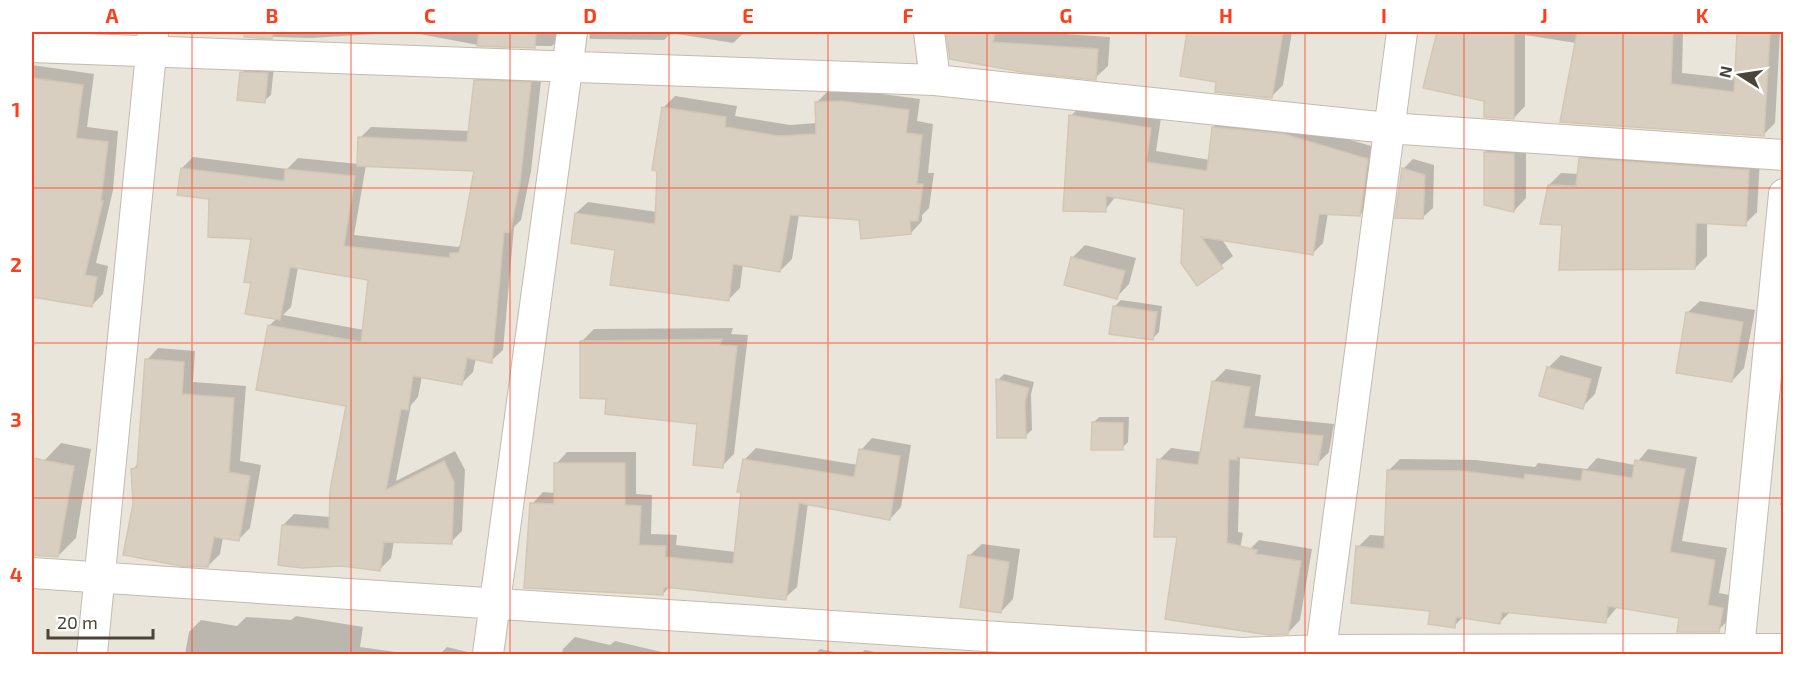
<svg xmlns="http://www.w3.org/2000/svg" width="1815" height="686" viewBox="0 0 1815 686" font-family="'Exo 2',sans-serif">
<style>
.residential{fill:#eae5da}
.shadow{fill:#0003;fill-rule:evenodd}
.building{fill:#d8cfc1;stroke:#d3c7b4;stroke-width:1.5}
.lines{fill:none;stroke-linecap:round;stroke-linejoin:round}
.minor-casing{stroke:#c2bbae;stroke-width:32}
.minor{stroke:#fff;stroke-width:30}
.grid{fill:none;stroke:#fc3f1d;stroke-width:1.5;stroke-opacity:0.55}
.neatline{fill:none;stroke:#fc3f1d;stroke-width:2}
.grid-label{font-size:20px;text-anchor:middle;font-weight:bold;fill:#fc3f1d}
</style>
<rect width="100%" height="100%" fill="#f6f3ec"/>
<path class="residential" d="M32 32H1783V654H32Z"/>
<path class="shadow" d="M171 32H225L201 34Z
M246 32H565L552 46 478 45 409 32 310 38 246 36Z
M589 32H745L733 43 671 33 664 40 590 39Z
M948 32H1034L1110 37 1108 66 1095 78 951 58Z
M1188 32H1292L1283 85 1271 97 1218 81 1181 75Z
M1471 32H1683L1682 73 1736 79 1738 32H1714H1780L1775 123 1763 135 1576 43 1525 35V106L1514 118 1485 100 1461 94Z
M32 65 94 74 87 127 118 131 113 190 96 263 108 266 103 294 91 306 32 295Z
M248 66 274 67 271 95 264 101 242 73Z
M487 70 542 72 531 171 521 220 514 227 503 350 491 361 476 358 473 372 461 384 422 376 418 397 411 405 396 481 455 451 465 470 462 531 451 542 394 541 391 558 380 569 342 564 283 525 294 514 331 517 347 405 269 326 277 318 253 282V237L182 168 193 157 287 169 298 158 359 164 360 138 371 127 470 131 475 81ZM366 165 476 170 462 243 458 247 354 235ZM298 267 369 279 364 330 283 315 291 307Z
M852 90 920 99 917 121 933 124 928 173H934L929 208 922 215V221L911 233 860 219 799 215 792 259 780 271 743 264 740 288 728 300 617 248 576 213 588 202 657 212 663 108 675 96 737 106 735 116 790 125 817 123 816 103 828 91Z
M1081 105 1161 118 1156 151 1210 160 1213 127 1224 116 1296 124 1378 148 1371 204 1360 215 1328 213 1323 243 1313 253 1221 238 1233 256 1198 284 1186 208 1116 196 1105 210 1071 116Z
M1498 140 1526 142V198L1514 211 1485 152Z
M1592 147 1760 159 1757 212 1745 224 1707 222V256L1695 268 1563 224 1549 185 1561 173 1579 174 1580 159Z
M1413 159 1434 165 1433 208 1422 218 1403 169Z
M1085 245 1136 258 1129 284 1117 297 1072 258Z
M1121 300 1162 306 1159 332 1153 338 1114 307Z
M1700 301 1755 310 1744 368 1732 381 1687 313Z
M733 328 731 334 748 335 734 454 722 466 698 422 608 398 582 341 594 329Z
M158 348 195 351 193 382 246 386 240 461 261 465 250 528 238 540 223 537 220 554 208 566 135 504 133 469 138 464 147 360Z
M1561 355 1602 367 1595 394 1582 407 1548 368Z
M1226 369 1261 375 1255 416 1334 424 1329 452 1317 464 1240 456 1238 532 1243 533 1228 612 1179 536 1159 460 1171 448 1202 452 1214 381Z
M1004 374 1034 382 1031 394 1032 430 1025 436 998 380Z
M1099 417H1129L1128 442 1122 448 1093 423Z
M872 438 911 445 901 507 890 519 808 503 797 587 785 598 670 586 663 594 532 504 543 492 556 493V464L567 452H636V494L652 495 651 534 677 535 676 545 736 552 745 459 756 448 858 465 861 450Z
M61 443 91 449 76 538 58 556 44 461Z
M1648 449 1697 457 1682 541 1727 548 1719 593 1734 596 1731 618 1718 630 1681 617 1618 606 1605 622 1511 611 1499 623 1463 617 1454 626 1358 547 1370 535 1386 536 1388 471 1400 459 1476 460 1535 467 1538 463 1587 469 1597 458 1635 465Z
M1784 489V505H1780Z
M1259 540 1312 549 1300 620 1288 633 1247 552Z
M982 544 1020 549 1013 599 1001 612 969 556Z
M296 616 363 627 360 647 410 654H185L189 632 201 620 237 626 246 617 291 620Z
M575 637 610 645 615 641 670 654H562L563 649Z
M447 647 476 654H440Z
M820 649 844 654H815Z
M865 650 884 654H860Z"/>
<path class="building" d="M245 32H273L272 39 244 37Z
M479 32H536L535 48 477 46Z
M946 32H995L993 42 1098 49 1096 80 1022 72 950 59Z
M1187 32H1283L1272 98 1215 92 1216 82 1180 76Z
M1437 32H1514V119L1484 117V101L1423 88Z
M1577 32H1673L1671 84 1734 92 1737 32H1770L1764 136 1560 122Z
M240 72 268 73 265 103 237 100Z
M32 78 83 85 76 138 108 142 101 201H103L85 275 97 277 92 307 32 297Z
M474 80 531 82 520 183 510 233 504 232 492 363 467 358 462 385 413 376 408 410 401 409 386 490 444 461 454 482 452 544 384 542 380 571 342 566 302 568 278 565 282 525 329 529 330 490 346 406 256 390 268 325 361 342 368 280 290 267 280 320 245 314 251 283 244 282 251 239 208 237 209 199 177 195 181 168 284 181 285 169 355 176 344 246 450 258V253H459L474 171 357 166 358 137 467 142Z
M840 101 909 110 906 133 922 135 917 184H923L918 221H910L911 234 861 239 859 220 790 215 780 272 733 264 729 301 610 285 615 250 571 243 575 213 655 224 657 171 652 170 662 107 726 117 725 127 778 136 816 134 815 102Z
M1069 115 1151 128 1146 162 1207 171 1212 127 1284 134 1368 159 1360 216 1319 214 1313 255 1201 237 1223 268 1197 286 1181 263 1184 209 1106 196V212L1063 211Z
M1484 152 1514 154V212L1484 205Z
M1579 158 1749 170 1746 226 1696 223 1695 269 1559 270 1562 225 1540 224 1548 185 1576 186Z
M1402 168 1425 175 1423 219 1395 218Z
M1071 257 1125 271 1117 299 1064 285Z
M1113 306 1157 312 1153 340 1109 334Z
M1686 312 1743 322 1732 382 1676 373Z
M722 339 720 345 737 346 723 468 693 465 697 424 605 414 606 399 580 398V341Z
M145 359 184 362 182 394 234 398 229 472 250 476 239 541 214 537 208 567 181 566 123 555 133 504 131 469 137 468Z
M1547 367 1591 379 1583 409 1539 396Z
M996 379 1029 388 1025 401 1026 438H997Z
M1212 381 1250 387 1243 428 1323 436 1318 465 1237 457V460L1229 459 1227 543 1257 550 1256 554 1301 561 1288 634 1269 635 1165 619 1177 537H1154L1157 459 1198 465Z
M1092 422 1123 423V450H1091Z
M859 449 900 456 890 520 799 503 786 600 664 587 663 595 524 588 530 503 554 504V463H625V505L641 506 639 545 666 546 665 557 733 564 741 492H737L743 459 854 477Z
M32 458 74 466 58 557 32 555Z
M1635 460 1685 469 1670 552 1715 560 1708 605 1723 608 1719 632H1677L1679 618 1608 606 1606 623 1502 612 1500 624 1456 617 1455 628 1428 624 1430 611 1351 603 1356 546 1384 549 1387 470 1463 471 1524 479 1525 474 1581 481 1583 470 1632 478Z
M968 555 1009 562 1001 613 960 607Z"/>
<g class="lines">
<defs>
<path id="minor" d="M929 32 935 80
M32 47 935 80 1388 128 1784 155
M32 573 1242 653 1321 650 1784 649
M1739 649 1784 194
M1321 650 1402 32
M92 654 153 33
M488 654 572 32"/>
</defs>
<use href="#minor" class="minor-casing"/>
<use href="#minor" class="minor"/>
</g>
<path class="grid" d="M192 32V654M351 32V654M510 32V654M669 32V654M828 32V654M987 32V654M1146 32V654M1305 32V654M1464 32V654M1623 32V654M32 188H1784M32 343H1784M32 498H1784"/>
<rect width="1815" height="686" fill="none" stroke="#ffffff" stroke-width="66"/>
<g transform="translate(1740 75) rotate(282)" stroke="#ffffff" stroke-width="4.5" paint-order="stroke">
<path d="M0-4.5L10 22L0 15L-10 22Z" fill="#4b4439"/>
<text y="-9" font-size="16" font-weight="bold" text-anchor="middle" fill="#4b4439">N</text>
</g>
<path d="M48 629v9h105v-9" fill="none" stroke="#4b4439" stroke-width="3"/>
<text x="57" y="629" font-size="18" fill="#4b4439" stroke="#ffffff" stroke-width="4.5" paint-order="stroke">20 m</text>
<rect x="33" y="33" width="1749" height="620" class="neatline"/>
<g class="grid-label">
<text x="112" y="23">A</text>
<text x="272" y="23">B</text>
<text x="430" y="23">C</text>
<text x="590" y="23">D</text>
<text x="748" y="23">E</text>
<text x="908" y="23">F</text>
<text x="1066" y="23">G</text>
<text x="1226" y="23">H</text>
<text x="1384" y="23">I</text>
<text x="1544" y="23">J</text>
<text x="1702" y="23">K</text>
<text x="16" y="117">1</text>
<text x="16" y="272">2</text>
<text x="16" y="427">3</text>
<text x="16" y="582">4</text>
</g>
</svg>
